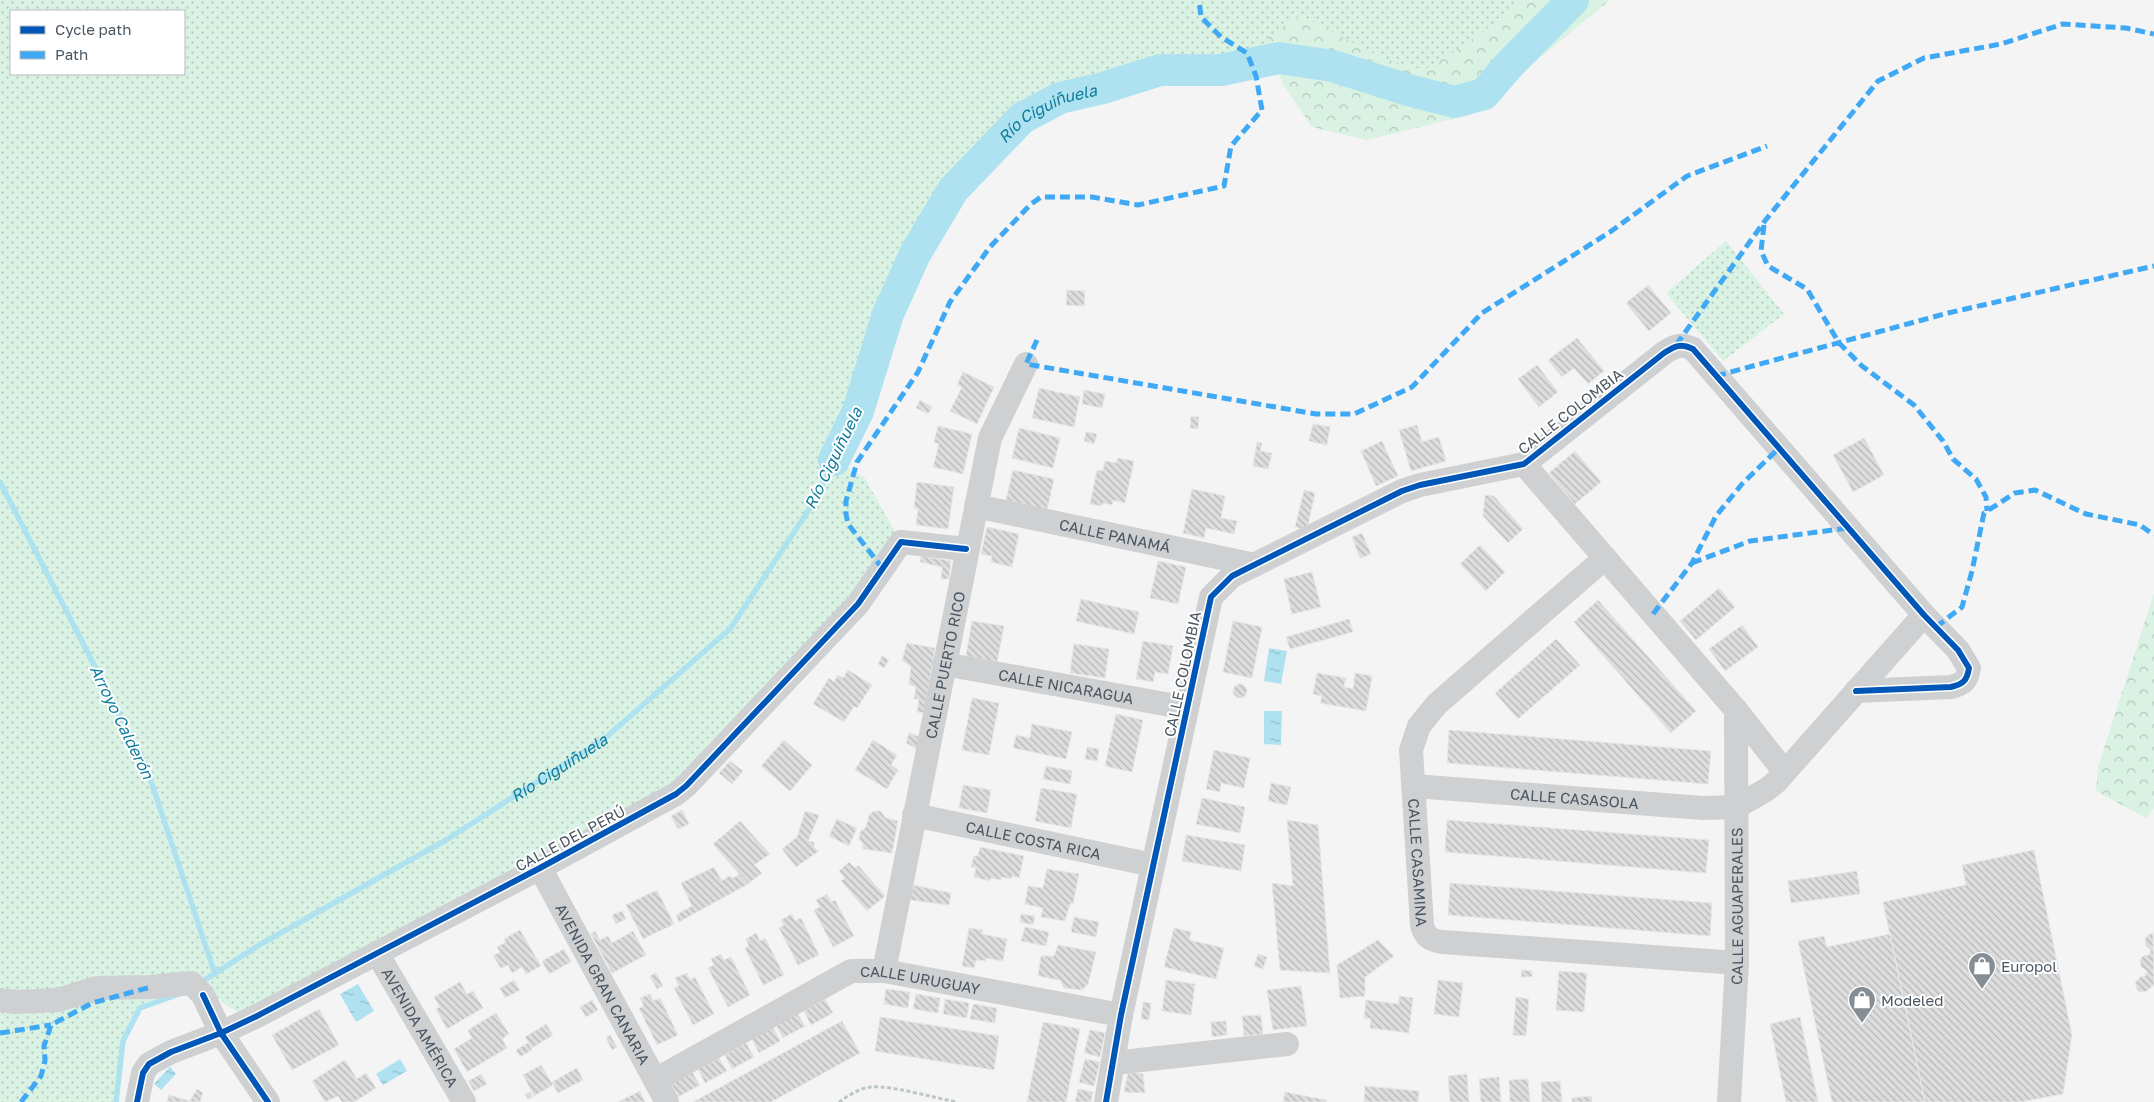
<svg xmlns="http://www.w3.org/2000/svg" width="2154" height="1102" viewBox="0 0 2154 1102" font-family="'Golos Text',sans-serif">
<style>
.grass{fill:url(#grass-dots);fill-rule:evenodd}
.forest{fill:url(#forest-crowns)}
.water{fill:url(#water-ripples)}
.lines{fill:none;stroke-linecap:round;stroke-linejoin:round}
.stream{stroke:#aee2f0;stroke-width:5.5}
.river{stroke:#aee2f0;stroke-width:32}
.building{fill:url(#building-back-hatch);stroke:#e5e6e7}
.path{stroke:#bcc7c4;stroke-width:3;stroke-dasharray:4 2.5;stroke-linecap:butt}
.minor{stroke:#ced0d2;stroke-width:24}
.quiet{stroke:#3fa9f5;stroke-width:5;stroke-dasharray:10 5;stroke-linecap:butt}
.cycleway-casing{stroke:#fff;stroke-width:9}
.cycleway{stroke:#0057b8;stroke-width:6}
.labels{text-anchor:middle;dominant-baseline:central;stroke-width:4;stroke-linejoin:round;paint-order:stroke}
.street-label{font-size:15px;fill:#4a5661;stroke:#fff}
.poi-label{font-size:15px;fill:#4a5661;stroke:#fff;text-anchor:start}
.water-label{font-size:16px;font-style:italic;fill:#0c7c9b;stroke:#fff}
</style>
<defs>
<pattern id="grass-dots" width="8" height="8" patternUnits="userSpaceOnUse" patternTransform="scale(1.25)"><rect width="8" height="8" fill="#d9f2e3"/><path d="M2 2h.1M6 6h.1" fill="none" stroke="#b2c7bb" stroke-width="1.8" stroke-linecap="round"/></pattern>
<pattern id="forest-crowns" width="20" height="18" patternUnits="userSpaceOnUse" patternTransform="scale(1.25)"><rect width="20" height="18" fill="#d9f2e3"/><path d="M2 6a3 3 0 1 1 6 0M12 15a3 3 0 1 1 6 0" fill="none" stroke="#b2c7bb"/></pattern>
<pattern id="water-ripples" width="26" height="14" patternUnits="userSpaceOnUse" patternTransform="scale(1.25)"><rect width="26" height="14" fill="#aee2f0"/><path d="M2 4q2-2 4 0t4 0M15 11q2-2 4 0t4 0" fill="none" stroke="#90bac6"/></pattern>
<pattern id="building-back-hatch" width="6" height="6" patternUnits="userSpaceOnUse" patternTransform="scale(1.25)"><rect width="6" height="6" fill="#ddddde"/><path d="M-1 5l2 2M0 0l6 6M5-1l2 2" fill="none" stroke="#b5b6b7"/></pattern>
</defs>
<rect width="100%" height="100%" fill="#f4f4f4"/>
<path class="grass" d="M0 0H1573L1484 94 1279 58 1221 70H1160L1103 88 1060 98 1022 118 953 190 915 254 888 314 858 411 834 460 864 477 901 542 686 786 255 1017 235 1011 212 994 206 979 184 993 140 1008 123 1041 116 1102H0ZM11 11H184V74H11Z
M1726 241 1784 314 1723 361 1666 293Z"/>
<path class="forest" d="M1523 0H1610L1472 114 1367 140 1312 127 1283 84 1267 38 1300 15 1384 59 1424 70 1487 29Z
M2154 593V808L2146 818 2096 791 2098 767Z"/>
<path class="water" d="M1269 648 1287 651 1281 684 1264 681Z
M1264 711H1282L1281 745 1264 744Z
M358 984 374 1011 356 1022 340 994Z
M400 1059 407 1071 383 1085 376 1074Z
M170 1067 176 1074 161 1090 154 1084Z"/>
<g class="lines">
<g class="stream">
<path d="M0 482 146 766 215 974"/>
<path id="s1" d="M198 984 261 944 446 840 604 739 730 629 812 505 834 460"/>
<path d="M116 1102 123 1041 140 1008 179 994"/>
</g>
<path class="river" id="s2" d="M834 460 858 411 888 314 915 254 953 190 1022 118 1060 98 1103 88 1160 70H1221L1279 58 1333 66 1408 90 1455 102 1484 94 1509 65 1573 0"/>
</g>
<path class="building" d="M1648 285 1671 313 1649 331 1626 303Z
M1067 290 1085 291 1084 306 1066 305Z
M1577 338 1604 371 1588 384 1574 368 1562 377 1548 360Z
M1537 365 1558 392 1539 407 1518 379Z
M963 372 994 387 977 424 950 411 962 387 957 385Z
M1039 388 1080 397 1074 427 1032 418Z
M1084 390 1105 394 1102 408 1082 404Z
M920 400 932 407 928 414 916 408Z
M1191 416 1199 417 1198 429 1190 428Z
M1313 424 1330 427 1327 445 1309 441Z
M1417 425 1422 442 1439 437 1446 461 1411 471 1399 430Z
M938 426 972 434 963 474 933 467 939 444 934 442Z
M1019 428 1060 438 1053 468 1012 458Z
M1086 432 1097 434 1094 444 1084 441Z
M1864 438 1884 475 1853 492 1833 455Z
M1382 441 1398 476 1376 486 1361 451Z
M1257 442 1262 443 1260 451 1272 453 1268 469 1253 466Z
M1575 451 1601 482 1575 504 1549 473Z
M1118 458 1134 461 1125 503 1113 500 1112 505 1103 503 1102 506 1090 504 1097 470 1103 471 1105 461 1116 463Z
M1013 470 1054 479 1047 510 1006 500Z
M917 482 954 487 948 529 916 525 918 509 914 508Z
M1192 489 1225 496 1221 518 1237 521 1234 534 1206 528 1204 538 1183 533Z
M1304 490 1315 493 1307 530 1295 527Z
M1485 495 1494 496 1523 529 1508 543 1483 516Z
M987 527 1019 534 1012 567 991 562 992 556 981 554Z
M1362 533 1371 554 1360 558 1352 537Z
M1480 545 1505 572 1486 591 1460 564Z
M921 556 951 561 949 579H941L942 567 920 562Z
M1158 561 1186 567 1178 604 1150 598Z
M1312 572 1321 607 1292 614 1284 579Z
M1719 588 1735 607 1696 640 1680 621Z
M1081 599 1139 612 1134 634 1076 621Z
M1598 600 1696 711 1671 733 1574 622Z
M1349 619 1353 632 1290 649 1286 637Z
M972 621 1004 626 997 662 966 656Z
M1233 621 1262 627 1252 678 1223 672Z
M1742 625 1758 647 1725 671 1709 649Z
M1556 639 1580 665 1518 719 1495 693Z
M1143 641 1173 646 1168 674 1155 672 1153 682 1136 679Z
M907 643 935 648 924 713 917 712 919 699H914L916 687 909 684 911 667 902 660Z
M1074 644 1109 649 1105 678 1070 673Z
M882 656 889 660 884 668 878 664Z
M848 670 872 685 857 708 854 706 844 722 813 704 829 678 834 682 838 675 843 678Z
M1317 673 1346 678 1344 687 1353 689 1355 673 1372 676 1366 711 1320 703 1322 696 1313 694Z
M1233 691a7 7 0 1 1 14 0a7 7 0 1 1-14 0Z
M972 698 999 703 989 755 962 750Z
M1116 714 1143 720 1132 772 1105 766Z
M1032 724 1072 732 1066 759 1013 748 1016 735 1030 738Z
M1449 730 1711 751 1708 784 1447 763Z
M909 733 920 737 917 749 906 743Z
M784 740 812 765 790 791 761 766Z
M873 740 897 755 891 765 898 770 887 789 855 770Z
M1087 747 1099 749 1097 761 1085 759Z
M1214 750 1250 758 1244 788 1221 783 1220 792 1206 789Z
M730 761 743 771 732 784 719 773Z
M1046 766 1072 771 1070 784 1043 779Z
M1271 783 1291 787 1287 805 1268 801Z
M963 785 991 790 987 813 959 808Z
M1041 788 1077 794 1071 828 1035 821Z
M1202 798 1245 807 1240 833 1196 824Z
M682 810 689 824 678 829 671 816Z
M805 811 819 815 808 841 814 842V848L819 851 796 867 782 849 797 837Z
M874 811H880L886 818 898 821 892 853 863 849V844L859 839 860 832 866 827 869 815Z
M837 819 857 828 849 846 829 836Z
M1287 820 1318 825 1330 973 1280 970 1272 883 1293 886Z
M1447 820 1709 840 1706 873 1445 852Z
M740 821 770 854 754 865 762 873 748 884 713 844Z
M1186 835 1245 845 1241 871 1182 861Z
M980 847 1024 856 1019 878 1012 876 1011 879 1001 877V880L991 878 990 881 974 877 976 868 971 867 974 856H978Z
M2034 850 2072 1035 2063 1094 2020 1102H1925L1883 902 1966 885 1962 865Z
M849 862 855 868 858 865 885 896 867 911 841 881 845 878 839 871Z
M714 867 722 881 729 876 734 878 739 874 748 884 679 922 676 915 692 906 681 883Z
M1047 869 1079 874 1073 904H1070L1065 921 1041 917 1043 908 1025 904 1028 886 1043 888Z
M1857 871 1860 894 1791 903 1788 881Z
M1450 883 1712 903 1710 936 1448 915Z
M913 885 951 893 949 905 910 900Z
M657 890 674 924 643 939 626 905Z
M827 894 831 902 835 900 854 936 833 947 814 910 820 907 816 900Z
M622 911 626 919 616 924 612 915Z
M792 914 795 921 801 918 819 955 798 965 779 928 784 925 781 920Z
M1021 914 1035 916 1033 925 1020 922Z
M1074 917 1099 922 1096 937 1071 932Z
M1025 927 1049 932 1046 946 1021 941Z
M969 928 983 930 982 934 1007 939 1003 961 986 958V961L976 960 974 968 962 966Z
M1174 928 1191 932 1189 940 1224 948 1216 979 1164 967Z
M520 930 541 966 526 974 522 967 512 973 508 965 501 968 493 956 500 952 497 947 506 942 504 939Z
M595 931 600 940 608 936 612 943 633 931 646 955 612 973 591 934Z
M756 933 760 941 765 938 784 975 763 985 745 948 749 946 746 939Z
M2153 933 2154 986H2152L2147 991 2142 992 2138 991 2135 983 2140 977 2145 976 2147 971 2141 967 2140 960 2143 956 2149 955 2151 950 2146 946 2145 939 2148 935Z
M1890 934 1925 1102H1832L1798 941 1824 936 1827 947Z
M1378 940 1394 956 1365 977V996L1340 998 1337 965Z
M1058 945 1096 952 1088 984 1082 990 1064 988 1060 980 1038 976 1041 956H1054Z
M564 949 571 962 549 974 542 961Z
M721 954 724 960 731 957 750 995 728 1007 708 968 714 965 711 959Z
M1258 954 1267 957 1263 969 1254 966Z
M1522 970 1532 971V977H1521Z
M1559 971 1587 973 1584 1012 1556 1010Z
M656 973 663 986 657 989 650 976Z
M687 973 690 980 695 977 714 1014 693 1025 674 988 679 986 675 978Z
M514 980 520 990 505 998 500 988Z
M1166 980 1195 984 1191 1015 1162 1011Z
M1438 980 1463 983 1459 1017 1434 1014Z
M460 982 467 994 473 991 483 1008 447 1029 436 1009 440 1007 434 997Z
M1301 986 1307 1026 1273 1030 1267 990Z
M886 989 910 992 908 1008 884 1004Z
M650 994 653 1001 660 998 678 1035 657 1045 639 1008 644 1006 640 998Z
M916 994 940 998 938 1013 913 1009Z
M1399 996 1413 998 1409 1033 1370 1028 1371 1019 1364 1018 1366 1000 1399 1004Z
M1516 997 1529 999 1526 1036 1513 1035Z
M825 999 833 1013 811 1025 804 1011Z
M945 999 969 1003 967 1018 943 1014Z
M592 1000 598 1010 586 1017 580 1007Z
M1143 1002 1151 1003 1149 1020 1141 1019Z
M973 1004 997 1008 995 1023 970 1019Z
M319 1009 339 1045 292 1070 272 1035Z
M496 1013 509 1034 502 1039 507 1048 467 1072 454 1049 472 1038 468 1030Z
M797 1013 805 1026 783 1038 776 1025Z
M1261 1015 1263 1034 1244 1036 1242 1016Z
M880 1017 999 1036 994 1070 875 1051Z
M1800 1017 1818 1102H1786L1770 1024Z
M842 1021 860 1053 771 1102H693Z
M1226 1021 1227 1035 1212 1037 1211 1022Z
M1043 1022 1080 1029 1066 1102H1027Z
M546 1024 553 1035 532 1048 525 1037Z
M773 1027 780 1041 759 1053 752 1039Z
M1090 1030 1105 1033 1100 1057 1084 1053Z
M610 1035 617 1047 612 1050 606 1038Z
M528 1043 532 1050 520 1057 516 1050Z
M746 1043 754 1057 732 1069 725 1055Z
M719 1058 727 1071 705 1083 698 1069Z
M1085 1059 1100 1062 1094 1086 1079 1082Z
M345 1060 357 1079 366 1073 376 1088 354 1102H342L338 1096 325 1102 312 1081Z
M541 1065 553 1085 534 1096 523 1075Z
M577 1068 583 1080 558 1093 552 1082Z
M692 1072 700 1085 678 1097 671 1083Z
M1128 1072 1143 1074 1145 1093 1124 1092Z
M481 1074 487 1084 474 1091 468 1081Z
M1467 1074 1469 1102H1450L1448 1076Z
M1499 1077 1501 1102H1481L1479 1079Z
M1528 1079 1530 1102H1510L1509 1080Z
M1560 1081 1562 1102H1542L1541 1082Z
M1365 1086 1419 1091 1418 1102H1364Z
M197 1089 203 1093 200 1102H167L169 1095 190 1101Z
M1078 1089 1093 1092 1091 1102H1075Z
M640 1091 645 1102H618Z
M530 1092 533 1097 528 1099 525 1094Z
M1285 1092 1326 1100V1102H1283Z
M1591 1096 1592 1102H1572V1098Z"/>
<g class="lines">
<path class="path" d="M839 1102C848 1096 859 1088 871 1087 891 1085 935 1098 957 1102"/>
<g class="minor">
<path d="M1524 464 1736 710 1784 771"/>
<path id="s3" d="M976 506 1255 565"/>
<path id="s4" d="M1605 558 1437 704 1419 726 1411 750 1422 925C1425 937 1430 940 1442 942L1737 963"/>
<path id="s5" d="M944 664 1187 708"/>
<path id="s6" d="M1414 786 1703 808 1736 807 1766 790 1776 782 1924 615"/>
<path id="s7" d="M914 815 1153 865"/>
<path id="s8" d="M540 868 667 1102"/>
<path id="s9" d="M377 953 464 1102"/>
<path id="s10" d="M884 971 990 438 1026 364"/>
<path d="M0 1000 15 1002 58 1000 97 988 151 987 191 983 203 995 221 1033 268 1102"/>
<path d="M1113 1063 1287 1044"/>
<path id="s11" d="M655 1080 851 971H884L1121 1015"/>
<path d="M137 1102 143 1073 149 1064 171 1052 221 1033 255 1017 540 868 676 794 686 786 858 604 901 542 966 549"/>
<path d="M1106 1102 1121 1015 1211 597 1232 576 1402 491 1420 485 1524 464 1664 353C1675 346 1680 343 1693 349L1924 615 1958 650 1969 668C1967 681 1963 684 1951 687L1856 691"/>
<path id="s12" d="M1729 1102 1737 963 1736 710"/>
</g>
<path class="quiet" d="M1764 225 1761 251 1768 266 1807 289 1839 343 1862 366 1914 405 1943 441 1953 459 1976 479 1986 497 1987 511
M1037 340 1026 364 1316 414H1354L1412 387 1482 313 1610 232 1687 176 1767 146
M1676 345 1764 222 1878 81 1924 58 2001 44 2063 24 2126 28 2154 34
M1716 376 1948 313 2154 266
M1692 563 1750 541 1848 528
M883 569 848 524 846 514V501L857 462 918 372 950 302 990 247 1031 204 1041 197H1092L1138 205 1224 186 1231 146 1262 110 1256 76 1247 53 1221 37 1201 17 1199 0
M1653 614 1692 563 1716 516 1742 484 1779 448
M1936 627 1962 607 1972 571 1984 513 2015 493 2035 490 2086 514 2140 525 2154 535
M0 1033 51 1025
M21 1102 41 1076 45 1061 44 1046 51 1025 92 1003 151 987"/>
<defs>
<path id="cycleway" d="M203 995 221 1033 268 1102
M137 1102 143 1073 149 1064 171 1052 221 1033 255 1017 540 868 676 794 686 786 858 604 901 542 966 549
M1106 1102 1121 1015 1211 597 1232 576 1402 491 1420 485 1524 464 1664 353C1675 346 1680 343 1693 349L1924 615 1958 650 1969 668C1967 681 1963 684 1951 687L1856 691"/>
</defs>
<use href="#cycleway" class="cycleway-casing"/>
<use href="#cycleway" class="cycleway"/>
</g>
<defs>
<symbol id="shop-pin" viewBox="-11 -11 22 30"><path d="M0 17L-7.5 6A9.5 9.5 0 1 1 7.5 6Z" fill="#868d94" stroke="#fff"/><path d="M-5-2.5h2.3a2.7 3.5 0 0 1 5.4 0H5L5.5 6h-11ZM-1.5-2.5h3a1.5 2.3 0 0 0-3 0Z" fill="#fff"/></symbol>
</defs>
<g fill-rule="evenodd">
<use href="#shop-pin" x="1966" y="950" width="32" height="43"/>
<use href="#shop-pin" x="1846" y="984" width="32" height="43"/>
</g>
<g class="labels">
<g class="street-label">
<text transform="translate(1570 411) rotate(-38)">CALLE COLOMBIA</text>
<text stroke="none"><textPath href="#s3" startOffset="142">CALLE PANAMÁ</textPath></text>
<text stroke="none"><textPath href="#s10" startOffset="312">CALLE PUERTO RICO</textPath></text>
<text transform="translate(1182 674) rotate(-78)">CALLE COLOMBIA</text>
<text stroke="none"><textPath href="#s5" startOffset="124">CALLE NICARAGUA</textPath></text>
<text stroke="none"><textPath href="#s6" startOffset="161">CALLE CASASOLA</textPath></text>
<text transform="translate(570 838) rotate(-28)">CALLE DEL PERÚ</text>
<text stroke="none"><textPath href="#s7" startOffset="122">CALLE COSTA RICA</textPath></text>
<text stroke="none"><textPath href="#s4" startOffset="389">CALLE CASAMINA</textPath></text>
<text stroke="none"><textPath href="#s12" startOffset="196">CALLE AGUAPERALES</textPath></text>
<text stroke="none"><textPath href="#s11" startOffset="294">CALLE URUGUAY</textPath></text>
<text stroke="none"><textPath href="#s8" startOffset="132">AVENIDA GRAN CANARIA</textPath></text>
<text stroke="none"><textPath href="#s9" startOffset="86">AVENIDA AMÉRICA</textPath></text>
</g>
<g class="poi-label">
<text x="2001" y="966">Europol</text>
<text x="1881" y="1000">Modeled</text>
</g>
<g class="water-label">
<text stroke="none"><textPath href="#s2" startOffset="421">Río Ciguiñuela</textPath></text>
<text transform="translate(833 458) rotate(-64)">Río Ciguiñuela</text>
<text transform="translate(122 722) rotate(64)">Arroyo Calderón</text>
<text stroke="none"><textPath href="#s1" startOffset="421">Río Ciguiñuela</textPath></text>
</g>
</g>
<rect x="10" y="10" width="175" height="65" fill="#ffffff" stroke="#b7bbc0"/>
<rect x="20" y="26" width="25" height="8" fill="#0057b8" stroke="#b7bbc0"/>
<text x="55" y="35" font-size="15" fill="#4a5661">Cycle path</text>
<rect x="20" y="51" width="25" height="8" fill="#3fa9f5" stroke="#b7bbc0"/>
<text x="55" y="60" font-size="15" fill="#4a5661">Path</text>
</svg>
